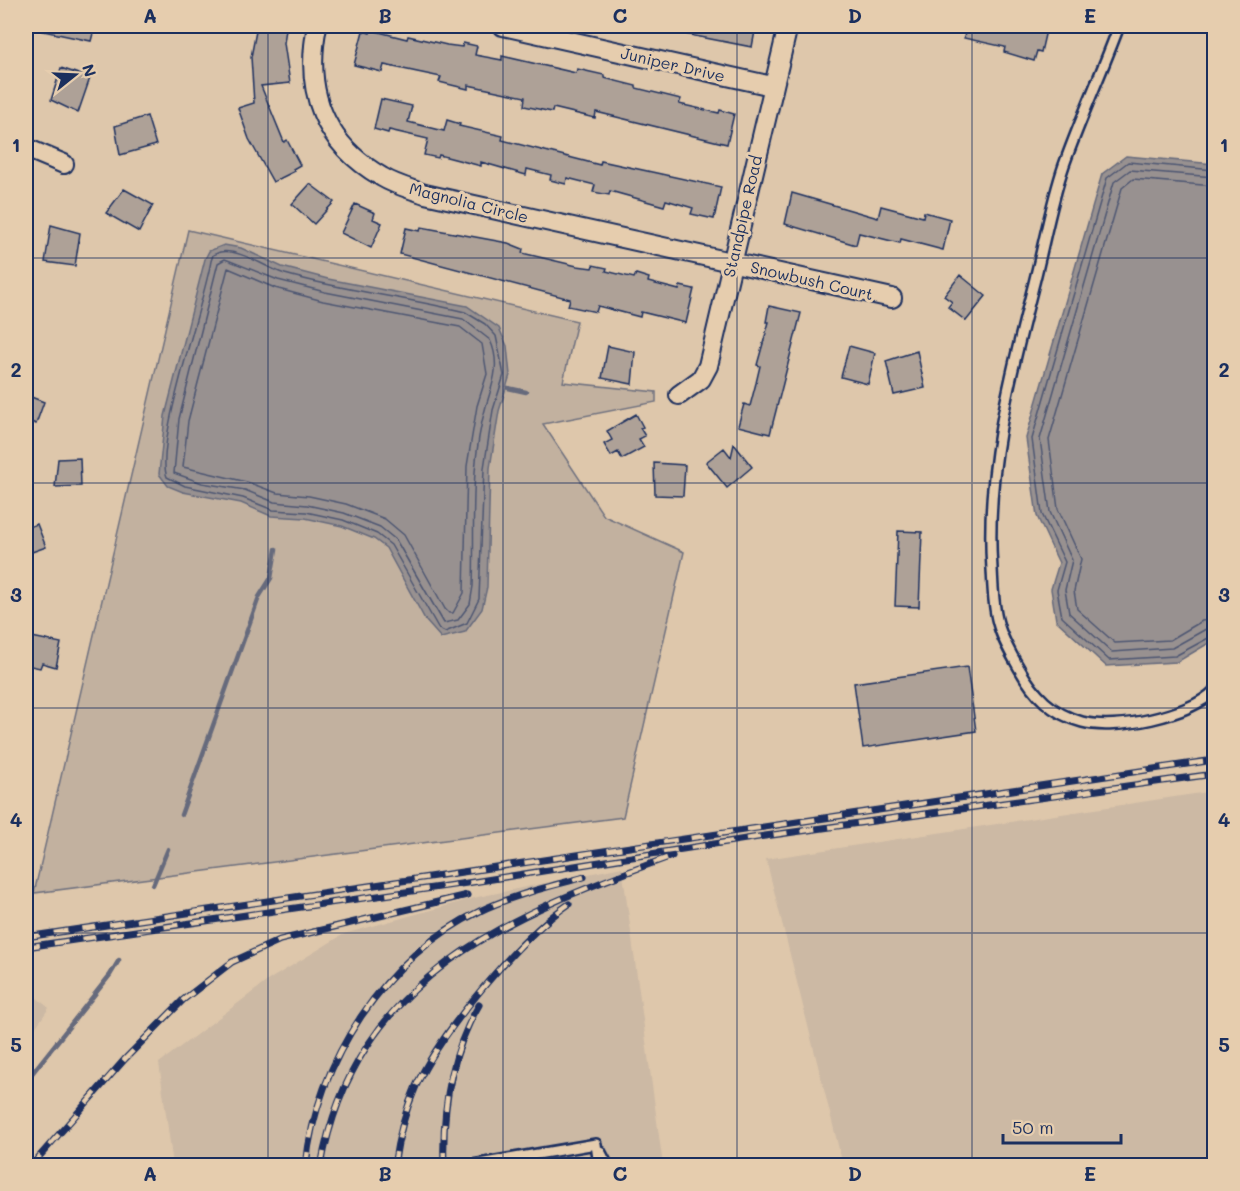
<svg xmlns="http://www.w3.org/2000/svg" width="1240" height="1191" viewBox="0 0 1240 1191" font-family="Mali,sans-serif">
<style>
.built{fill:#ccb9a4}
.green{fill:#c2b19f;stroke:#6e707e;stroke-width:1.5}
.water{fill:#989190;stroke:#666a7c;stroke-width:1.5}
.lines{fill:none;stroke-linecap:round;stroke-linejoin:round}
.shore{stroke:#4d5672;stroke-width:1.5}
.stream{stroke:#666a7c;stroke-width:4.5}
.building{fill:#aea197;stroke:#1b2f5e;stroke-width:1.5}
.service-casing{stroke:#1b2f5e;stroke-width:14}
.minor-casing{stroke:#1b2f5e;stroke-width:22}
.service{stroke:#e6cdae;stroke-width:9}
.minor{stroke:#e6cdae;stroke-width:18}
.rail-casing{stroke:#1b2f5e;stroke-width:7}
.rail{stroke:#e6cdae;stroke-width:4.5;stroke-dasharray:14;stroke-linecap:butt}
.grid{fill:none;stroke:#1b2f5e;stroke-width:1.5;stroke-opacity:0.55}
.labels{text-anchor:middle;dominant-baseline:central;stroke-width:6;stroke-linejoin:round;paint-order:stroke}
.street-label{font-size:16px;fill:#1b2f5e;stroke:#e6cdae}
.neatline{fill:none;stroke:#1b2f5e;stroke-width:2}
.grid-label{font-size:20px;text-anchor:middle;font-weight:bold;fill:#1b2f5e}
</style>
<rect width="100%" height="100%" fill="#dec7ab"/>
<filter id="ink" filterUnits="userSpaceOnUse"><feTurbulence type="fractalNoise" baseFrequency=".0167" numOctaves="2"/><feDisplacementMap in="SourceGraphic" scale="12" xChannelSelector="R" yChannelSelector="G"/><feConvolveMatrix kernelMatrix="1 2 1 2 8 2 1 2 1" color-interpolation-filters="sRGB"/></filter>
<g filter="url(#ink)">
<path class="built" d="M1214 791V1165H843L766 859Z
M622 867 663 1165H173L159 1063 270 979 344 934 478 897Z
M26 989 49 1008 26 1041Z"/>
<path class="green" d="M188 230 577 321 563 382 656 392V402L543 424 604 516 684 552 623 817 34 893Z"/>
<path class="water" d="M1126 156 1214 164V640L1177 662 1106 666 1056 620 1051 589 1059 563 1037 516 1026 438 1102 174Z
M224 245 241 248 282 267 328 279 467 306 499 328 507 346 510 375 499 411 490 468 487 587 482 609 465 632 441 638 426 621 386 548 374 539 342 526 305 518 271 516 241 503 183 492 168 486 159 474 165 416 205 259 209 251Z"/>
<g class="lines">
<path class="shore" d="M1214 170 1128 162 1107 178 1032 439 1042 514 1065 562 1057 590 1062 617 1109 660 1175 656 1214 635
M1214 177 1130 170 1114 182 1040 439 1050 512 1072 560 1065 590 1069 613 1112 652 1172 648 1206 629 1214 628
M1214 186 1133 179 1122 188 1049 440 1058 509 1081 559 1074 591 1077 609 1115 643 1170 640 1202 621 1214 619
M220 252C239 248 266 268 285 274 344 291 405 297 465 312L485 324 496 336 504 375 493 410 484 468 479 599 467 623 445 632 439 629 391 545 377 534 343 520 306 512 273 510 243 498 185 486 167 477C154 444 204 304 211 261L213 255Z
M225 259 278 280 325 292 463 319 490 340C501 364 493 383 486 406 469 464 475 527 473 586L470 604 458 620 444 623 396 540 380 527 344 513 307 505 274 502 245 490 202 483 174 473 179 419 218 263Z
M228 268 275 288 323 301 460 327 482 344 487 374 477 406 467 466 464 593 453 613H449L445 609 404 535 385 519 346 504 309 496 277 493 247 482 183 467 188 421Z"/>
<path class="stream" d="M508 388 526 392
M181 815 259 597 271 578 276 549
M153 885 168 849
M26 1081 110 975 119 960"/>
</g>
<path class="building" d="M44 26H95L91 41 43 31Z
M257 26H283V29H286L284 43 290 83 261 86 284 142 287 140 300 165 293 169 295 171 273 182 249 139 238 108 254 103 251 57Z
M670 26H756L752 47 669 31Z
M966 26H1047L1041 52 1037 51 1034 61 1004 52 1005 47 964 38Z
M371 30 407 39 408 36 447 45 462 47 463 43 477 46 475 55 502 60V56L576 73 577 69 604 75V78L636 86V88L681 99 679 104 719 113 720 110 734 114 727 144 596 112 595 118 553 108 552 112 524 106 525 97 468 85V89L439 82 441 77 384 65 382 72 354 65 363 31 370 33Z
M61 68 90 78 78 113 51 100Z
M381 99 412 106 408 122 444 131 447 120 460 124 459 126 503 136 502 140 600 165 601 161 721 187 714 219 691 214 693 208 666 200 664 206 610 191 609 195 593 192 595 185 567 178 566 184 550 180 551 175 527 169 526 175 481 162V166L439 155 438 158 424 155 428 139 389 130 388 133 374 129Z
M147 116 156 145 120 155 115 126Z
M310 184 334 202 314 224 292 204Z
M124 189 153 205 139 232 106 213Z
M792 193 878 218 881 206 923 217 924 212 950 219 943 250 901 239 900 243 859 233 856 245 785 224Z
M355 204 375 213 373 219 382 223 371 248 341 233Z
M51 225 80 233 75 266 45 262Z
M421 227 508 243 523 249 522 253 577 266 592 268 593 265 607 268 606 271 634 278 636 274 649 278 648 282 679 290 680 286 694 289 686 323 641 312 640 317 598 306 596 312 568 306 570 299 400 254 406 228 420 231Z
M960 275 986 296 966 321 948 307 952 302 944 296Z
M769 306 801 313 770 434 738 426 744 404 750 406 756 383 760 366 757 365 769 322H766Z
M608 346 635 352 632 384 602 378Z
M849 346 875 353 868 384 841 377Z
M917 351 925 388 894 395 886 361Z
M26 395 44 402 36 424 26 420Z
M636 414 643 427 640 428 645 436 639 439 644 447 622 459 618 452 611 456 604 444 612 440 607 431Z
M734 444 752 467 727 488 706 462 724 448 731 457Z
M80 458 81 486 55 487 58 459Z
M654 463 685 465 683 496 655 495Z
M37 524 46 547 32 552 31 548 26 550V528Z
M898 531 922 532 919 607 895 606Z
M32 637 61 643 56 667 42 663 40 668 26 665Z
M967 667 976 731 863 748 854 683Z"/>
<g class="lines">
<defs>
<path id="service" d="M1119 26C1102 72 1081 117 1064 165 1051 203 1044 244 1034 283 1010 377 985 471 992 569 993 586 993 606 998 623 1002 639 1011 654 1019 668 1034 695 1052 714 1082 722 1115 731 1190 716 1214 691
M600 1151 608 1166
M467 1166 596 1144 599 1166"/>
<path id="minor" d="M317 26C304 91 323 143 382 177 395 185 411 189 425 194L892 298
M503 26 772 86
M26 148 64 164
M679 395 701 379 708 366 788 26"/>
</defs>
<use href="#service" class="service-casing"/>
<use href="#minor" class="minor-casing"/>
<use href="#service" class="service"/>
<use href="#minor" class="minor"/>
<defs>
<path id="rail" d="M26 937 1214 760
M26 947 467 883 765 836 1214 774
M31 1166 125 1059 183 1000 232 962 280 940 467 895
M306 1166C316 1061 385 957 480 911 513 895 549 887 584 877
M321 1166C355 976 510 914 672 856
M394 1166C398 1138 405 1111 416 1086 441 1032 520 937 569 904
M444 1166C442 1109 450 1054 479 1005"/>
</defs>
<use href="#rail" class="rail-casing"/>
<use href="#rail" class="rail"/>
</g>
</g>
<path class="grid" d="M268 26V1166M503 26V1166M737 26V1166M972 26V1166M26 258H1214M26 483H1214M26 708H1214M26 933H1214"/>
<g class="labels">
<g class="street-label">
<text transform="translate(673 64) rotate(13)">Juniper Drive</text>
<text transform="translate(469 202) rotate(14)">Magnolia Circle</text>
<text transform="translate(742 216) rotate(-77)">Standpipe Road</text>
<text transform="translate(812 280) rotate(13)">Snowbush Court</text>
</g>
</g>
<rect width="1240" height="1191" fill="none" stroke="#e6cdae" stroke-width="66"/>
<g transform="translate(75 75) rotate(72)" stroke="#e6cdae" stroke-width="4.5" paint-order="stroke">
<path d="M0-4.5L10 22L0 15L-10 22Z" fill="#1b2f5e"/>
<text y="-9" font-size="16" font-weight="bold" text-anchor="middle" fill="#1b2f5e">N</text>
</g>
<path d="M1003 1134v9h118v-9" fill="none" stroke="#1b2f5e" stroke-width="3"/>
<text x="1012" y="1134" font-size="18" fill="#1b2f5e" stroke="#e6cdae" stroke-width="4.5" paint-order="stroke">50 m</text>
<rect x="33" y="33" width="1174" height="1125" class="neatline"/>
<g class="grid-label">
<text x="150" y="23">A</text>
<text x="385" y="23">B</text>
<text x="620" y="23">C</text>
<text x="855" y="23">D</text>
<text x="1090" y="23">E</text>
<text x="16" y="152">1</text>
<text x="1224" y="152">1</text>
<text x="16" y="377">2</text>
<text x="1224" y="377">2</text>
<text x="16" y="602">3</text>
<text x="1224" y="602">3</text>
<text x="16" y="827">4</text>
<text x="1224" y="827">4</text>
<text x="16" y="1052">5</text>
<text x="1224" y="1052">5</text>
<text x="150" y="1181">A</text>
<text x="385" y="1181">B</text>
<text x="620" y="1181">C</text>
<text x="855" y="1181">D</text>
<text x="1090" y="1181">E</text>
</g>
</svg>
